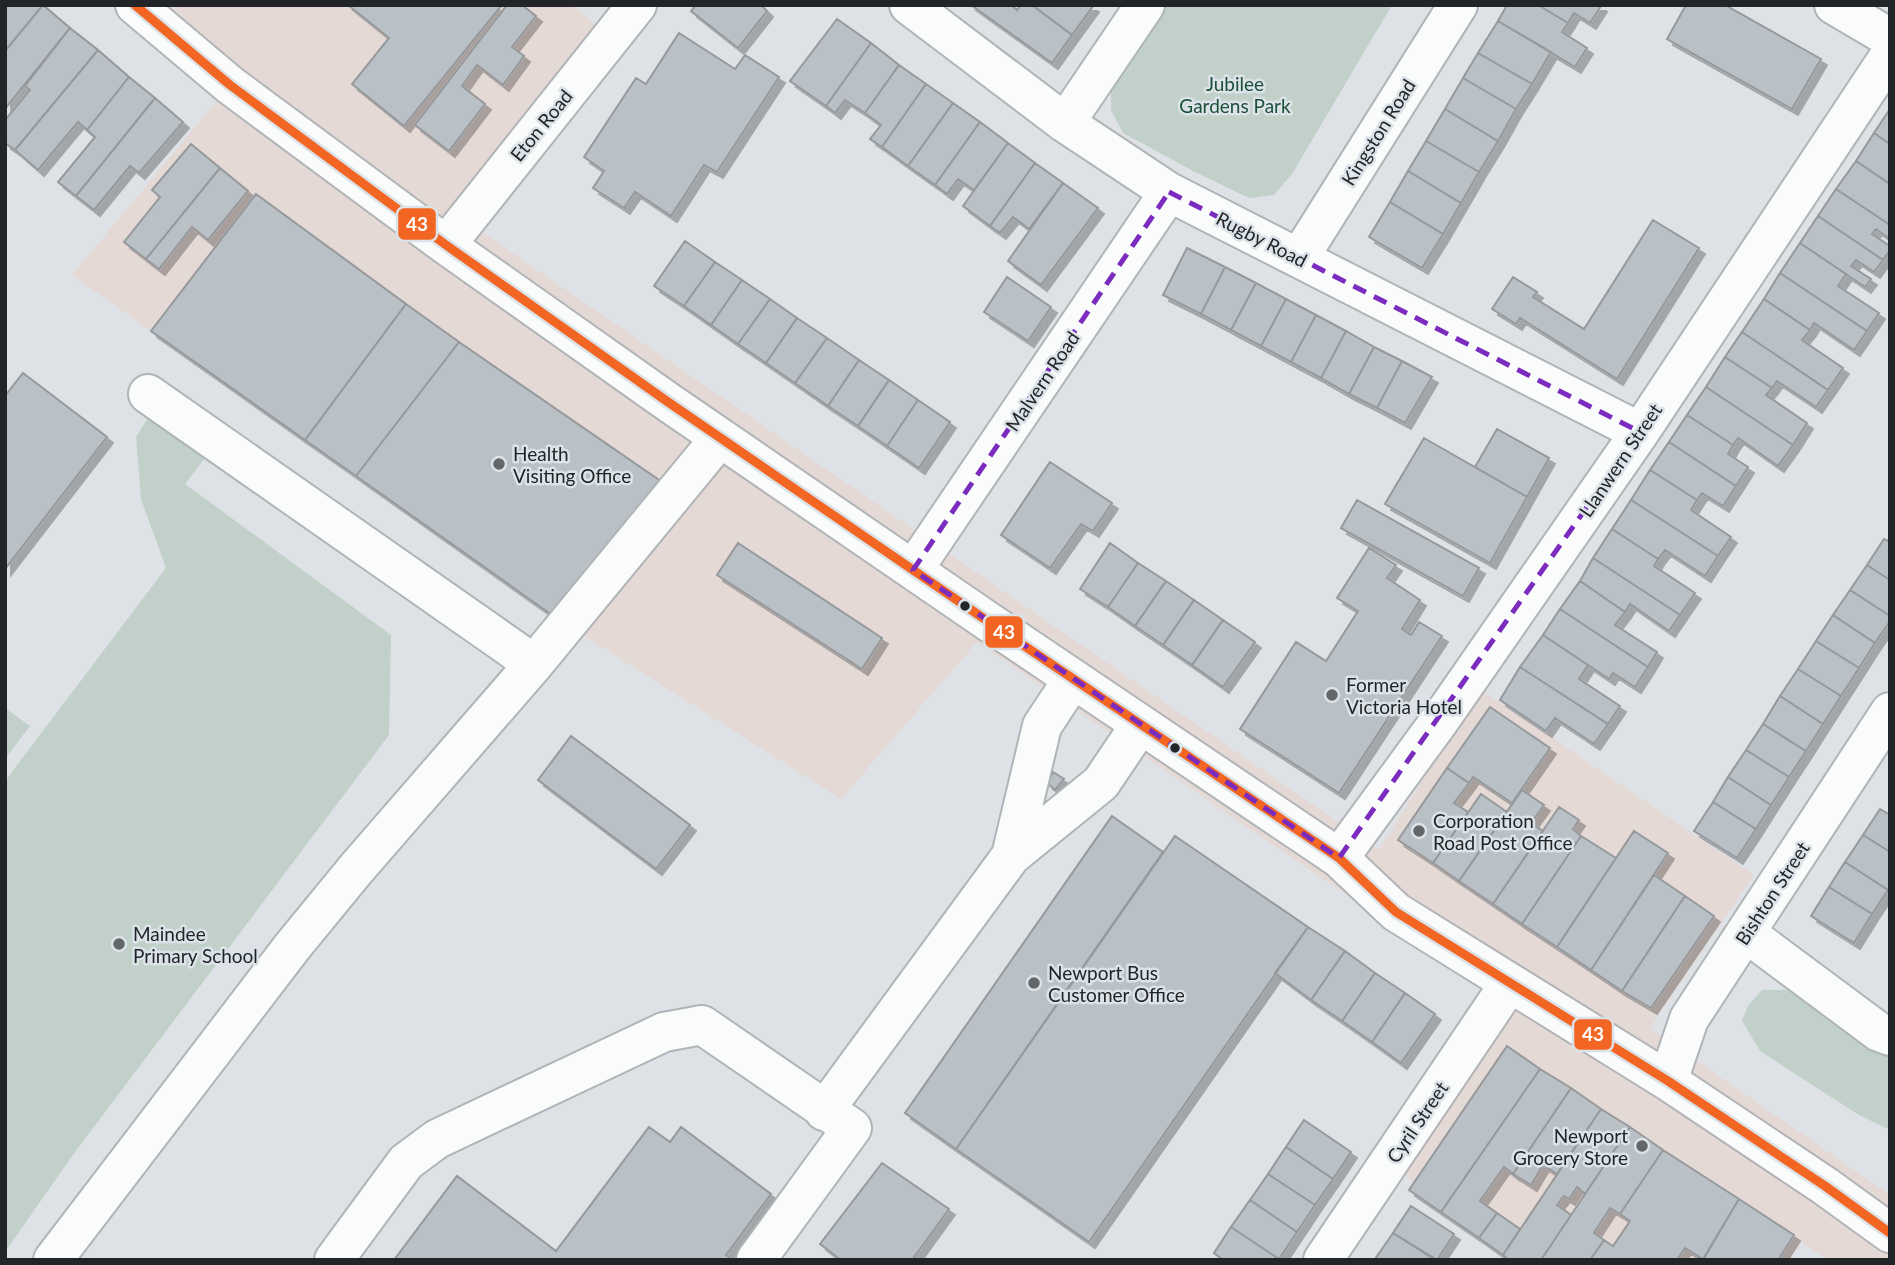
<svg xmlns="http://www.w3.org/2000/svg" width="1895" height="1265" viewBox="0 0 1895 1265" font-family="Lato,sans-serif">
<style>
.commercial{fill:#e5d9d6}
.green{fill:#c2d0ca}
.building{fill:#b9c0c6;stroke:#96999c;stroke-width:2;filter:url(#shadow)}
.lines{fill:none;stroke-linecap:round;stroke-linejoin:round}
.minor-casing{stroke:#b1b4b7;stroke-width:42}
.minor{stroke:#fafbfb;stroke-width:38}
.bus-1-casing{stroke:#dbe3e9;stroke-width:14}
.bus-1{stroke:#f26522;stroke-width:9}
.marked{fill:none;stroke:#7b2cbf;stroke-width:5;stroke-dasharray:14 9;stroke-linejoin:round}
.poi-dot{fill:#64676a;stroke:#dbe3e9;stroke-width:2.5}
.bus-dot{fill:#222527;stroke:#dbe3e9;stroke-width:2.5}
.labels{text-anchor:middle;dominant-baseline:central;stroke-width:5;stroke-linejoin:round;paint-order:stroke}
.park-label{font-size:19px;fill:#1b5037;stroke:#dbe3e9}
.street-label{font-size:19px;fill:#222527;stroke:#dbe3e9}
.poi-label{font-size:19px;fill:#222527;stroke:#dbe3e9;text-anchor:start}
.line-badge{stroke:#dbe3e9;stroke-width:2.5}
.badge-label{font-size:19px;text-anchor:middle;font-weight:bold;fill:#fff}
</style>
<defs>
<filter id="shadow"><feDropShadow dx="6" dy="6" stdDeviation="0" flood-color="#0004"/></filter>
</defs>
<rect width="100%" height="100%" fill="#dee2e6"/>
<path class="commercial" d="M137 5H573L620 46 482 232 1379 850 1480 689 1754 875 1650 1028 1890 1195V1260H1827L1801 1242 1789 1260H1528L1399 1171 1514 1010 977 642 841 799 556 618 72 275 230 85Z"/>
<path class="green" d="M1165 5H1392L1292 174 1274 195 1249 198 1193 171 1123 133 1111 110V86Z
M152 412 208 454 185 484 391 635 389 735 75 1152 5 1252V781L166 568 141 499 136 437Z
M5 708 30 726 5 759Z
M1762 990H1789L1876 1050 1890 1055V1130L1859 1115 1760 1051 1742 1021 1748 1006Z"/>
<path class="building" d="M5 5H43L5 51Z
M43 5 70 28 5 109V51Z
M348 5H502L404 126 352 84 389 38Z
M507 5H522L536 16 512 47 524 56 503 85 477 65 462 86 485 104 449 151 415 125Z
M696 5H761L767 11 738 48 691 11Z
M971 5H1011L1017 10 1021 5H1032L1072 35 1052 63Z
M1032 5H1091L1093 6 1072 35Z
M1507 5H1538L1568 23 1562 32 1587 48 1575 67 1498 21Z
M1538 5H1600L1601 6 1590 23 1574 13 1568 23Z
M1686 5H1725L1821 59 1792 109 1667 39Z
M837 19 871 43 826 106 790 81Z
M1498 21 1551 52 1532 84 1478 53Z
M70 28 98 50 15 150 5 143V120L30 90 25 86Z
M679 33 735 69 745 55 779 77 717 172 704 165 671 216 635 192 624 208 593 188 604 171 584 157 636 78 646 84Z
M871 43 899 65 865 113 845 100 835 113 826 106Z
M98 50 129 77 87 130 78 122 38 170 15 150Z
M1478 53 1532 84 1516 109 1463 78Z
M899 65 926 84 882 147 870 139 881 125 865 113Z
M129 77 155 98 76 196 58 182 95 137 87 130Z
M1463 78 1516 109 1498 141 1445 109Z
M926 84 953 103 908 166 882 147Z
M155 98 183 122 139 173 130 166 94 210 76 196Z
M953 103 980 122 935 185 908 166Z
M1445 109 1498 141 1479 172 1426 141Z
M1890 109V144L1874 133Z
M980 122 1008 143 974 190 958 179 947 194 935 185Z
M1874 133 1890 144V184L1856 161Z
M1426 141 1479 172 1461 203 1408 171Z
M1008 143 1035 163 990 226 963 206Z
M191 144 220 168 146 259 124 242 160 197 152 190Z
M1856 161 1890 184V225L1836 189Z
M1035 163 1063 183 1029 229 1013 217 1000 233 990 226Z
M220 168 248 191 208 240 192 227 159 269 146 259Z
M1408 171 1461 203 1443 234 1390 202Z
M1063 183 1098 208 1041 285 1008 261Z
M1836 189 1890 225V239L1876 229 1872 234 1890 246V250L1883 260 1818 216Z
M256 194 406 304 305 440 151 331Z
M1390 202 1443 234 1422 268 1369 237Z
M1818 216 1883 260 1874 272 1856 260 1851 266 1871 279 1865 287 1800 243Z
M1653 220 1699 248 1617 379 1520 318 1516 324 1492 309 1513 277 1537 292 1533 297 1584 329Z
M685 241 715 262 684 306 654 286Z
M1800 243 1846 274 1838 286 1879 313 1867 331 1780 273Z
M1187 248 1225 267 1201 314 1163 295Z
M715 262 742 280 711 325 684 306Z
M1225 267 1256 283 1231 330 1201 314Z
M1780 273 1867 331 1854 350 1814 323 1810 330 1764 299Z
M1007 277 1051 307 1028 341 984 312Z
M742 280 770 299 738 344 711 325Z
M1256 283 1286 299 1261 346 1231 330Z
M770 299 797 318 766 363 738 344Z
M1286 299 1316 315 1291 362 1261 346Z
M1764 299 1810 330 1802 340 1843 368 1828 390 1742 332Z
M406 304 459 342 356 476 305 440Z
M1316 315 1346 331 1321 378 1291 362Z
M797 318 827 338 795 383 766 363Z
M1346 331 1374 347 1349 394 1321 378Z
M1742 332 1828 390 1816 407 1777 381 1772 388 1725 357Z
M827 338 859 360 828 406 795 383Z
M459 342 662 482 556 618 356 476Z
M1374 347 1402 361 1377 408 1349 394Z
M1725 357 1772 388 1766 395 1807 423 1793 445 1706 387Z
M859 360 889 380 858 426 828 406Z
M1402 361 1432 377 1405 423 1377 408Z
M23 373 107 437 5 569V396Z
M889 380 918 400 887 446 858 426Z
M1706 387 1793 445 1778 466 1738 438 1733 445 1687 415Z
M918 400 950 422 919 468 887 446Z
M1687 415 1733 445 1728 454 1748 467 1736 486 1669 442Z
M1497 429 1549 458 1527 497 1475 467Z
M1424 438 1527 497 1490 563 1385 504Z
M1669 442 1736 486 1723 506 1702 493 1697 500 1650 470Z
M1050 462 1112 503 1093 531 1081 524 1050 568 1001 535Z
M1650 470 1697 500 1691 510 1731 537 1718 556 1631 500Z
M1357 500 1479 568 1463 596 1341 528Z
M1631 500 1718 556 1705 576 1665 550 1658 559 1612 529Z
M1612 529 1658 559 1654 566 1695 593 1680 615 1593 558Z
M1884 539 1890 542V580L1867 565Z
M738 543 882 638 862 669 717 575Z
M1110 543 1138 563 1108 607 1080 589Z
M1369 548 1396 565 1387 578 1420 600 1402 629 1411 635 1419 622 1442 636 1339 793 1240 729 1296 642 1326 661 1358 611 1337 598Z
M1593 558 1680 615 1669 631 1630 604 1625 612 1580 581Z
M1138 563 1166 581 1135 626 1108 607Z
M1867 565 1890 580V616L1850 590Z
M1166 581 1194 600 1163 645 1135 626Z
M1580 581 1625 612 1615 625 1657 652 1648 667 1560 609Z
M1850 590 1890 616V621L1875 643 1833 615Z
M1194 600 1223 620 1192 665 1163 645Z
M1560 609 1648 667 1635 687 1613 673 1609 679 1543 635Z
M1833 615 1875 643 1859 668 1816 641Z
M1223 620 1255 642 1223 687 1192 665Z
M1543 635 1588 665 1579 679 1620 706 1608 724 1520 667Z
M1816 641 1859 668 1841 696 1798 669Z
M1520 667 1608 724 1594 744 1555 718 1546 731 1500 700Z
M1798 669 1841 696 1823 724 1780 696Z
M1780 696 1823 724 1806 751 1763 724Z
M1490 707 1550 748 1512 803 1473 777 1469 783 1447 768Z
M1763 724 1806 751 1789 777 1746 750Z
M571 736 690 825 656 869 538 780Z
M1746 750 1789 777 1771 805 1728 777Z
M1447 768 1469 783 1454 803 1468 812 1433 863 1398 840Z
M1053 772 1064 779 1055 790 1047 783Z
M1728 777 1771 805 1756 829 1713 802Z
M1522 790 1544 805 1531 823 1543 831 1493 904 1459 881Z
M1481 794 1507 812 1459 881 1433 863Z
M1713 802 1756 829 1737 858 1694 831Z
M1559 807 1579 820 1573 829 1581 836 1522 924 1493 904Z
M1880 809 1890 815V852L1863 835Z
M1112 816 1163 852 956 1149 905 1113Z
M1634 831 1668 853 1591 970 1557 947Z
M1863 835 1890 852V887L1888 890 1845 862Z
M1175 836 1308 927 1089 1242 956 1149Z
M1581 836 1616 858 1557 947 1522 924Z
M1845 862 1888 890 1872 914 1829 887Z
M1654 875 1685 896 1622 991 1591 970Z
M1829 887 1872 914 1854 943 1811 916Z
M1685 896 1714 916 1651 1008 1622 991Z
M1308 927 1345 951 1311 1000 1275 973Z
M1345 951 1375 973 1342 1021 1311 1000Z
M1375 973 1405 993 1372 1042 1342 1021Z
M1405 993 1435 1014 1401 1063 1372 1042Z
M1507 1046 1540 1069 1441 1212 1409 1190Z
M1540 1069 1571 1088 1513 1174 1504 1167 1480 1201 1497 1213 1479 1238 1441 1212Z
M1571 1088 1601 1109 1557 1174 1543 1165 1531 1185 1513 1174Z
M1601 1109 1630 1127 1585 1194 1577 1187 1569 1199 1564 1196 1557 1205 1571 1215 1541 1260H1509L1503 1255Z
M1304 1120 1351 1152 1333 1179 1286 1147Z
M649 1127 670 1142 681 1127 771 1194 726 1255 733 1260H394L457 1176 556 1251Z
M1630 1127 1663 1150 1620 1214 1610 1208 1594 1233 1604 1240 1590 1260H1541Z
M1286 1147 1333 1179 1315 1205 1268 1174Z
M1663 1150 1739 1199 1703 1259 1685 1248 1677 1260H1590L1604 1240 1613 1246 1630 1221 1620 1214Z
M882 1163 949 1209 912 1260H841L820 1244Z
M1268 1174 1315 1205 1297 1232 1250 1200Z
M1739 1199 1794 1235 1778 1260H1703Z
M1250 1200 1297 1232 1279 1259 1231 1227Z
M1411 1206 1454 1234 1437 1260 1393 1233Z
M1497 1213 1520 1229 1503 1255 1479 1238Z
M1231 1227 1279 1259 1278 1260H1223L1214 1253Z
M1393 1233 1435 1260 1375 1259Z"/>
<g class="lines">
<defs>
<path id="minor" d="M135 5 230 85 446 245 668 402 986 620 1339 858 1396 912 1668 1081 1825 1186 1890 1233
M909 5 1065 123 1169 192 1640 432
M1834 5 1890 38
M1065 123 1145 5
M446 245 637 5
M1299 258 1458 5
M913 570 1169 192
M534 664 720 438
M1011 856 1042 726 1073 679
M1339 858 1440 720 1640 432 1890 55
M1746 933 1879 1032 1890 1036
M1668 1081 1689 1019 1890 712
M824 1111 1011 856 1101 783 1140 725
M53 1260 292 947 356 869 534 664 148 394
M334 1260 406 1162 437 1139 664 1032 702 1025 852 1128 756 1260
M1323 1260 1509 984"/>
</defs>
<use href="#minor" class="minor-casing"/>
<use href="#minor" class="minor"/>
<defs>
<path id="bus-1" d="M135 5 230 85 446 245 668 402 986 620 1339 858 1396 912 1668 1081 1825 1186 1890 1233"/>
</defs>
<use href="#bus-1" class="bus-1-casing"/>
<use href="#bus-1" class="bus-1"/>
</g>
<path class="marked" d="M1169 192 1640 432 1339 858 913 570Z"/>
<g class="poi-dot">
<circle cx="499" cy="464" r="7"/>
<circle cx="1332" cy="695" r="7"/>
<circle cx="1419" cy="831" r="7"/>
<circle cx="119" cy="944" r="7"/>
<circle cx="1034" cy="983" r="7"/>
<circle cx="1642" cy="1146" r="7"/>
</g>
<g class="bus-dot">
<circle cx="965" cy="606" r="6"/>
<circle cx="1175" cy="748" r="6"/>
</g>
<g class="labels">
<g class="park-label">
<text x="1235" y="83">Jubilee<tspan x="1235" dy="22">Gardens Park</tspan></text>
</g>
<g class="street-label">
<text transform="translate(541 125) rotate(-51)">Eton Road</text>
<text transform="translate(1378 132) rotate(-58)">Kingston Road</text>
<text transform="translate(1262 239) rotate(27)">Rugby Road</text>
<text transform="translate(1042 381) rotate(-56)">Malvern Road</text>
<text transform="translate(1620 460) rotate(-56)">Llanwern Street</text>
<text transform="translate(1772 893) rotate(-57)">Bishton Street</text>
<text transform="translate(1417 1122) rotate(-56)">Cyril Street</text>
</g>
<g class="poi-label">
<text x="513" y="453">Health<tspan x="513" dy="22">Visiting Office</tspan></text>
<text x="1346" y="684">Former<tspan x="1346" dy="22">Victoria Hotel</tspan></text>
<text x="1433" y="820">Corporation<tspan x="1433" dy="22">Road Post Office</tspan></text>
<text x="133" y="933">Maindee<tspan x="133" dy="22">Primary School</tspan></text>
<text x="1048" y="972">Newport Bus<tspan x="1048" dy="22">Customer Office</tspan></text>
<text x="1628" y="1135" text-anchor="end">Newport<tspan x="1628" dy="22">Grocery Store</tspan></text>
</g>
</g>
<g class="line-badge">
<rect x="397" y="207" width="40" height="34" rx="7" fill="#f26522"/>
<rect x="984" y="615" width="40" height="34" rx="7" fill="#f26522"/>
<rect x="1573" y="1018" width="40" height="33" rx="7" fill="#f26522"/>
</g>
<g class="badge-label">
<text x="417" y="231">43</text>
<text x="1004" y="639">43</text>
<text x="1593" y="1041">43</text>
</g>
<rect width="1895" height="1265" fill="none" stroke="#222527" stroke-width="14"/>
</svg>
